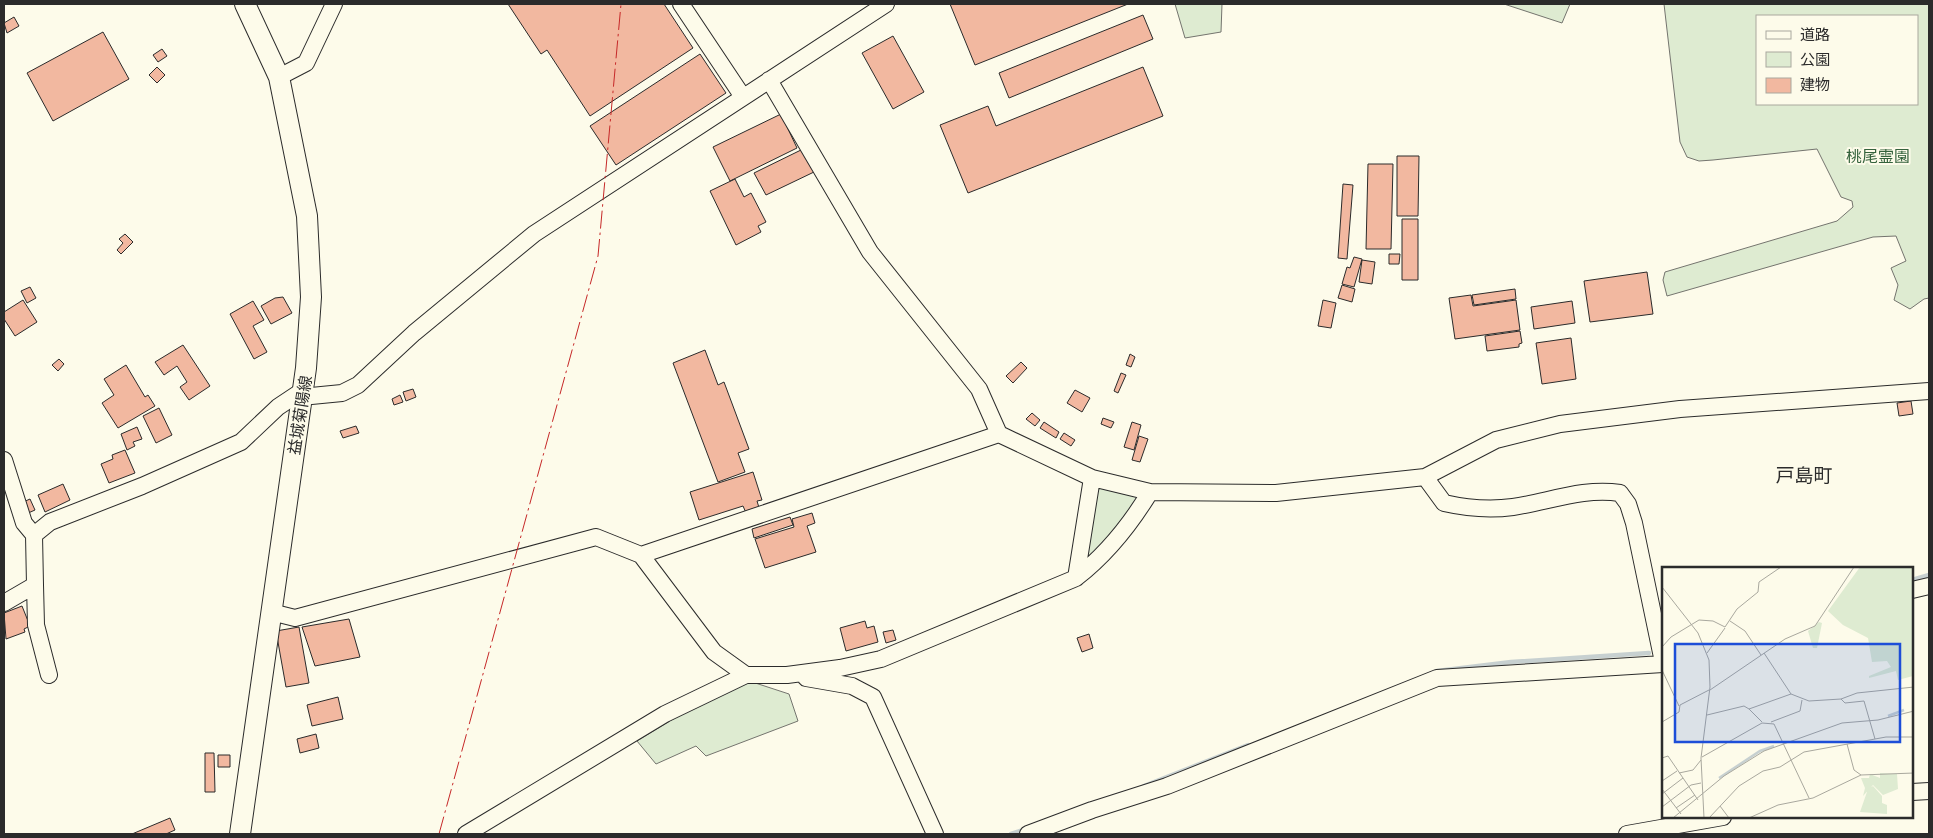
<svg xmlns="http://www.w3.org/2000/svg" width="1933" height="838" viewBox="0 0 1933 838" font-family="Lato,'Noto Sans JP',sans-serif">
<style>
.green{fill:#deebd1;stroke:#74746e;fill-rule:evenodd}
.lines{fill:none;stroke-linecap:round;stroke-linejoin:round}
.stream{stroke:#c7d0d0;stroke-width:4.5}
.building{fill:#f2b8a0;stroke:#2b2b2b}
.minor-casing{stroke:#2b2b2b;stroke-width:18}
.major-casing{stroke:#2b2b2b;stroke-width:22}
.minor{stroke:#fdfbea;stroke-width:16}
.major{stroke:#fdfbea;stroke-width:20}
.power{stroke:#c62828;stroke-width:1;stroke-dasharray:18 4 2.5 4;stroke-linecap:butt}
.labels{text-anchor:middle;dominant-baseline:central;stroke-width:4;stroke-linejoin:round;paint-order:stroke}
.park-label{font-size:16px;fill:#34623c;stroke:#fdfbea}
.street-label{font-size:16px;fill:#2b2b2b;stroke:#fdfbea}
.quarter-label{font-size:19px;fill:#2b2b2b;stroke:#fdfbea}
.inset-river{fill:none;stroke:#c7d0d0;stroke-width:2.5}
.inset-road{fill:none;stroke:#a9a89e;stroke-width:1}
.view{fill:#1d4ed8;fill-opacity:0.15;stroke:#1d4ed8;stroke-width:2.5}
.inset-edge{fill:none;stroke:#2b2b2b;stroke-width:2.5}
</style>
<rect width="100%" height="100%" fill="#fdfbea"/>
<path class="green" d="M1175 4H1222L1221 32 1185 38Z
M1504 4H1570L1562 23Z
M1664 4H1929V298L1924 299 1910 309 1894 300 1898 285 1891 268 1906 261 1896 236 1873 237 1667 296 1663 280 1665 272 1837 221 1853 207 1852 201 1841 197 1817 149 1713 160 1699 161 1687 157 1680 142ZM1757 16H1917V104H1757Z
M1097 482 1139 493 1136 506 1083 566Z
M740 678 789 694 798 721 706 756 696 746 656 764 637 741Z"/>
<g class="lines">
<path class="stream" d="M1912 580 1929 575
M1437 671 1511 662 1649 653
M1144 786 1248 745
M1011 834 1026 829"/>
</g>
<path class="building" d="M508 4H664L693 48 590 116 547 50 541 54Z
M950 4H1128L975 65Z
M1143 15 1153 39 1009 98 999 73Z
M14 17 19 26 7 33 4 23Z
M103 32 129 79 53 121 27 73Z
M893 36 924 92 893 109 862 53Z
M162 49 167 56 158 62 153 55Z
M700 54 726 93 616 165 590 126Z
M157 67 165 75 157 83 149 75Z
M1143 67 1163 116 968 193 940 125 988 106 996 126Z
M781 114 797 148 730 181 713 147Z
M803 149 814 172 766 195 754 173Z
M1397 156H1419L1418 216H1397Z
M1368 164H1393L1391 249H1366Z
M735 179 744 197 751 193 766 222 758 226 761 232 736 245 710 191Z
M1343 184 1353 185 1347 259 1338 258Z
M1402 219H1418V280H1402Z
M125 234 133 242 121 254 117 250 123 243 119 239Z
M1389 254H1400L1399 264H1389Z
M1354 257 1362 259 1354 287 1342 284 1347 267 1350 268Z
M1362 260 1375 262 1372 284 1359 282Z
M1647 272 1653 314 1590 322 1584 281Z
M1342 285 1355 289 1352 302 1338 298Z
M30 287 36 298 27 303 21 291Z
M1515 289 1516 299 1474 305 1472 295Z
M1471 295 1473 306 1516 300 1520 330 1455 339 1449 298Z
M283 297 292 313 271 324 261 306 275 298Z
M23 300 37 322 15 336 4 319V312Z
M1323 300 1336 303 1331 328 1318 326Z
M253 301 264 320 253 326 267 352 254 359 230 314Z
M1572 301 1575 323 1534 329 1531 307Z
M1520 331 1522 343 1519 344V347L1487 351 1485 336Z
M1571 338 1576 379 1542 384 1536 343Z
M183 345 210 386 189 400 180 387 187 382 177 366 164 375 155 362Z
M705 350 718 385 724 382 749 449 738 453 745 472 718 482 673 363Z
M1130 354 1135 357 1131 367 1126 365Z
M59 359 64 364 58 371 52 365Z
M1021 362 1027 368 1013 383 1006 376Z
M126 365 145 397 148 395 155 406 118 428 102 403 114 395 104 379Z
M1121 373 1126 375 1118 393 1114 391Z
M413 389 416 397 406 401 403 392Z
M1075 390 1090 398 1082 412 1067 403Z
M400 395 403 402 394 405 392 399Z
M1911 401 1913 414 1899 416 1897 403Z
M159 408 172 435 156 443 143 416Z
M1032 413 1040 420 1035 426 1026 419Z
M1103 418 1114 422 1111 428 1101 424Z
M1044 422 1059 432 1056 438 1040 428Z
M1132 422 1141 425 1134 450 1124 447Z
M356 426 359 433 343 438 340 431Z
M137 427 142 439 133 442 135 446 127 450 121 434Z
M1064 433 1075 440 1071 446 1060 439Z
M1139 436 1148 439 1140 462 1132 460Z
M125 450 135 473 109 483 101 464 113 459 112 455Z
M753 472 762 500 757 501 760 511 747 515 743 506 699 520 690 492Z
M63 484 70 500 45 512 38 495Z
M30 499 35 510 26 514 21 503Z
M812 513 815 523 807 526 816 552 765 568 755 539 794 527 792 519Z
M790 517 793 525 754 538 752 529Z
M22 606 30 626 24 629 25 632 6 639 4 613Z
M349 619 360 657 315 666 302 627Z
M865 621 867 628 874 626 878 642 846 651 840 628Z
M299 627 309 683 286 687 276 631Z
M893 630 896 640 886 643 883 632Z
M1089 634 1093 648 1082 652 1077 638Z
M338 697 343 719 312 726 307 705Z
M316 734 319 748 300 753 297 739Z
M205 753H214L215 792H205Z
M218 755H230V767H218Z
M170 818 175 830 166 834H132Z"/>
<g class="lines">
<defs>
<path id="minor" d="M681 4 743 97
M279 77 306 63 334 4
M769 80 870 252 979 389 999 434 1092 478 1150 492 1276 493 1425 477 1496 440 1560 424 1680 409 1929 391
M301 397 342 393 358 385 414 333 534 234 886 4
M4 460 24 523 34 535
M1425 477 1444 503C1466 508 1490 510 1513 507 1548 502 1584 487 1620 493L1628 504 1634 523 1663 662
M641 555 999 434
M1076 578C1107 554 1130 525 1150 492
M35 585 36 625 49 675
M1912 590 1929 586
M4 603 35 585 34 535 50 522 142 486 241 442 278 407 302 391
M271 612 295 618 596 537 641 555 714 652 746 675
M806 678 852 686 873 697 935 834
M1912 792 1929 791
M466 834 665 714 746 675H787L840 668 881 659 1076 578 1092 478
M1028 834 1092 810 1167 786 1437 678 1663 664
M1627 834 1723 817"/>
<path id="major" d="M240 834 306 368 311 297 307 216 279 77 245 4"/>
</defs>
<use href="#minor" class="minor-casing"/>
<use href="#major" class="major-casing"/>
<use href="#minor" class="minor"/>
<use href="#major" class="major"/>
<path class="power" d="M439 834 598 256 621 4"/>
</g>
<g class="labels">
<g class="park-label">
<text x="1878" y="155">桃尾霊園</text>
</g>
<g class="street-label">
<text transform="translate(299 415) rotate(-81)">益城菊陽線</text>
</g>
<g class="quarter-label">
<text x="1804" y="474">戸島町</text>
</g>
</g>
<g transform="translate(1662 567)">
<rect width="251" height="251" fill="#fdfbea"/>
<path d="M198 0H251V109L236 113 234 104 207 111V109L229 100 225 94 210 95 206 71 181 58 166 44ZM157 55 160 56 155 81H151L146 64ZM218 206 235 207 236 222 221 228 211 218 201 229 203 221 199 211H207L208 207 218 211ZM211 219 220 229V236L225 238V247L198 245 206 222Z" fill="#deebd1"/>
<path class="inset-river" d="M226 149 242 143M57 211 98 184 112 179"/>
<path class="inset-road" d="M0 20 36 66 47 93 48 120 39 191 42 251M68 54 83 64 99 88M0 80 9 70 37 53 51 54 63 60 75 42 96 25 97 15 119 0M45 86 63 61M102 86 129 127 147 134 179 132 195 126 252 120M0 103 17 139M48 123 123 72 153 59 192 0M179 132 183 136 202 134 213 172M87 142 100 155M45 148 82 139 87 142 129 127M0 155 17 145 18 138 47 123M109 155 138 144 140 133M185 177 192 203 199 208M40 190 100 156 112 157 147 231M0 191 6 189 36 233M17 206 31 203 39 193M0 214 15 204M0 222 19 247M0 227 21 211M58 239 67 251M0 240 29 218 39 216M14 241 33 228M11 251 62 209 102 184 180 156 216 153 252 144M47 251 77 219 101 204 118 200 142 185 224 170H252M87 251 116 238 151 231 199 208 252 206"/>
<path class="view" d="M13 77H238V175H13Z"/>
<rect width="251" height="251" class="inset-edge"/>
</g>
<rect width="1933" height="838" fill="none" stroke="#2b2b2b" stroke-width="10"/>
<rect x="1756" y="15" width="162" height="90" fill="#fdfbea" stroke="#a9a89e"/>
<rect x="1766" y="31" width="25" height="8" fill="#fdfbea" stroke="#a9a89e"/>
<text x="1800" y="40" font-size="15" fill="#2b2b2b">道路</text>
<rect x="1766" y="52" width="25" height="15" fill="#deebd1" stroke="#a9a89e"/>
<text x="1800" y="65" font-size="15" fill="#2b2b2b">公園</text>
<rect x="1766" y="78" width="25" height="15" fill="#f2b8a0" stroke="#a9a89e"/>
<text x="1800" y="90" font-size="15" fill="#2b2b2b">建物</text>
</svg>
